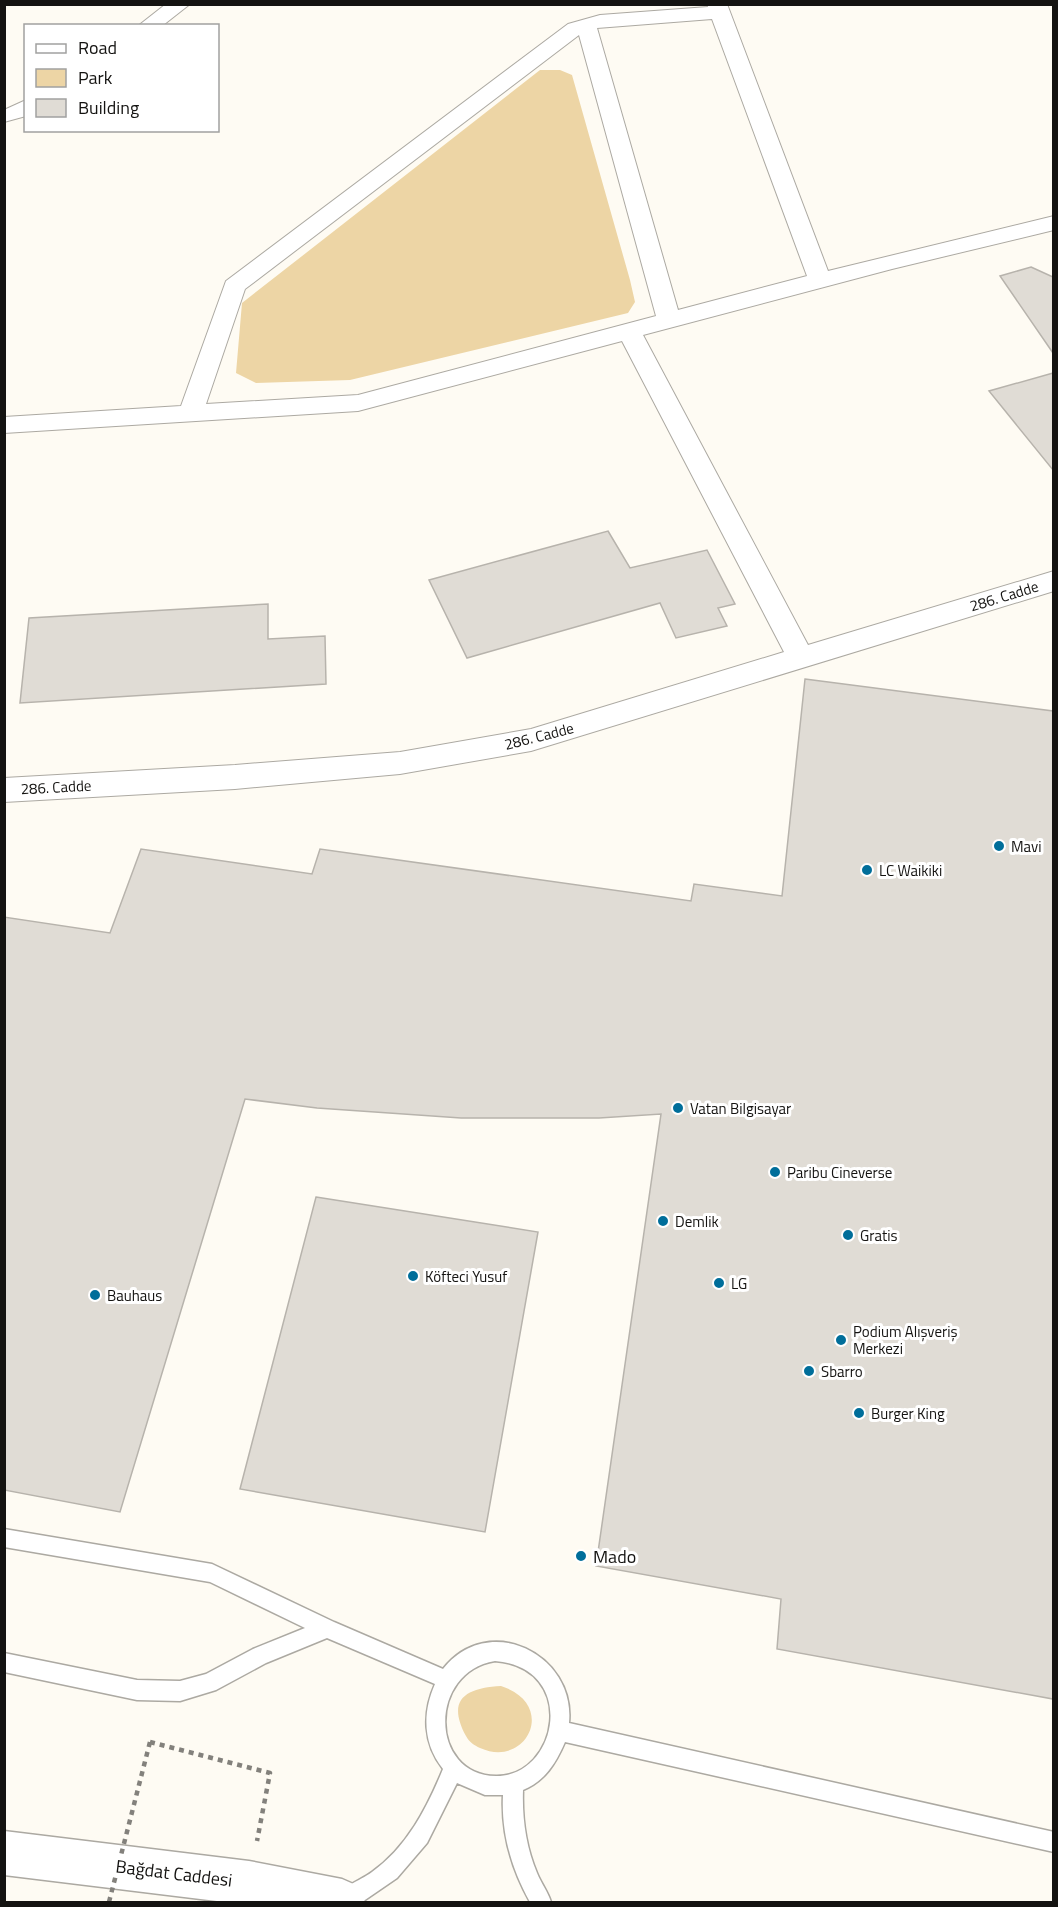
<svg xmlns="http://www.w3.org/2000/svg" width="1058" height="1907" viewBox="0 0 1058 1907" font-family="'Titillium Web',sans-serif">
<style>
.green{fill:#edd5a5}
.building{fill:#e0dcd5;stroke:#b7b3ac;stroke-width:1.5}
.lines{fill:none;stroke-linecap:round;stroke-linejoin:round}
.service-casing{stroke:#aca9a2;stroke-width:3}
.minor-casing{stroke:#aca9a2;stroke-width:2}
.primary-casing{stroke:#aca9a2;stroke-width:3}
.path{stroke:#83817c;stroke-width:4.5;stroke-dasharray:5 5;stroke-linecap:butt}
.service{fill:#fff;fill-rule:evenodd}
.minor{fill:#fff;fill-rule:evenodd}
.primary{fill:#fff;fill-rule:evenodd}
.path-bridge{stroke:#83817c;stroke-width:4.5;stroke-dasharray:5 5;stroke-linecap:butt}
.poi-dot{fill:#006e9a;stroke:#fff;stroke-width:2}
.labels{text-anchor:middle;dominant-baseline:central;stroke-width:6;stroke-linejoin:round;paint-order:stroke}
.street-label{font-size:15px;fill:#141311;stroke:#fff}
.poi-label{font-size:15px;fill:#141311;stroke:#fff;text-anchor:start}
.near-poi-label{font-size:18px;fill:#141311;stroke:#fff;text-anchor:start}
.near-street-label{font-size:18px;fill:#141311;stroke:#fff}
</style>
<rect width="100%" height="100%" fill="#fefbf3"/>
<path class="green" d="M540 70H560L572 75 630 280 635 302 628 313 350 380 256 383 236 373 242 303Z
M501 1686C558 1704 527 1769 480 1748 474 1745 470 1743 466 1736 446 1699 466 1688 501 1686Z"/>
<path class="building" d="M1031 267 1053 277V353L1000 276Z
M1053 373V470L989 391Z
M608 531 630 568 707 550 735 604 718 608 727 626 676 638 660 603 467 658 429 580Z
M268 604V639L325 636 326 684 20 703 29 618Z
M805 679 1053 711V1699L777 1649 781 1599 596 1566 661 1114 599 1118H461L317 1108 245 1099 120 1512 4 1490V917L110 933 141 849 312 874 320 849 691 901 694 884 782 896Z
M316 1197 538 1232 485 1532 240 1489Z"/>
<g class="lines">
<defs>
<path id="service" d="M4 1529 212 1564 334 1622 443 1669C488 1611 576 1654 569 1723L1054 1832V1852L565 1742C556 1763 545 1781 523 1790 522 1818 526 1847 537 1873 541 1883 548 1892 551 1902H530C512 1870 501 1833 503 1795H485L457 1783 427 1843 397 1878 362 1902H333C337 1888 360 1881 372 1872 407 1847 427 1808 443 1769 423 1744 422 1713 435 1684L327 1638 266 1663 216 1690 180 1701 137 1700 4 1672V1653L137 1680 180 1681 206 1674 253 1649 305 1628 210 1582 4 1547ZM495 1661C579 1668 558 1777 496 1776 429 1775 428 1672 495 1661Z"/>
<path id="minor" d="M166 4H190L162 26H138Z
M707 4H727L828 271 1054 216V230L892 269 643 335 808 645 1054 571V591L531 751 400 774 235 789 4 802V778L235 765 400 752 531 729 784 652 622 341 358 411 4 433V417L181 406 226 281 568 24 600 15 708 7ZM712 19 807 276 678 310 597 28ZM579 35 656 316 358 395 206 404 245 289Z
M26 100V116L4 122V110Z"/>
<path id="primary" d="M4 1831 249 1861 342 1879 358 1886 365 1902H225L4 1875Z"/>
</defs>
<use href="#service" class="service-casing"/>
<use href="#minor" class="minor-casing"/>
<use href="#primary" class="primary-casing"/>
<path class="path" d="M150 1742 270 1773 257 1841"/>
<use href="#service" class="service"/>
<use href="#minor" class="minor"/>
<use href="#primary" class="primary"/>
<path class="path-bridge" d="M109 1902 150 1742"/>
</g>
<g class="poi-dot">
<circle cx="999" cy="846" r="6"/>
<circle cx="867" cy="870" r="6"/>
<circle cx="678" cy="1108" r="6"/>
<circle cx="775" cy="1172" r="6"/>
<circle cx="663" cy="1221" r="6"/>
<circle cx="848" cy="1235" r="6"/>
<circle cx="413" cy="1276" r="6"/>
<circle cx="719" cy="1283" r="6"/>
<circle cx="95" cy="1295" r="6"/>
<circle cx="841" cy="1340" r="6"/>
<circle cx="809" cy="1371" r="6"/>
<circle cx="859" cy="1413" r="6"/>
<circle cx="581" cy="1556" r="6"/>
</g>
<g class="labels">
<g class="street-label">
<text transform="translate(1004 596) rotate(-17)">286. Cadde</text>
<text transform="translate(539 736) rotate(-14)">286. Cadde</text>
<text transform="translate(56 787) rotate(-3)">286. Cadde</text>
</g>
<g class="poi-label">
<text x="1011" y="846">Mavi</text>
<text x="879" y="870">LC Waikiki</text>
<text x="690" y="1108">Vatan Bilgisayar</text>
<text x="787" y="1172">Paribu Cineverse</text>
<text x="675" y="1221">Demlik</text>
<text x="860" y="1235">Gratis</text>
<text x="425" y="1276">Köfteci Yusuf</text>
<text x="731" y="1283">LG</text>
<text x="107" y="1295">Bauhaus</text>
<text x="853" y="1331">Podium Alışveriş<tspan x="853" dy="17">Merkezi</tspan></text>
<text x="821" y="1371">Sbarro</text>
<text x="871" y="1413">Burger King</text>
</g>
<g class="near-poi-label">
<text x="593" y="1556">Mado</text>
</g>
<g class="near-street-label">
<text transform="translate(174 1873) rotate(7)">Bağdat Caddesi</text>
</g>
</g>
<rect width="1058" height="1907" fill="none" stroke="#141311" stroke-width="12"/>
<rect x="24" y="24" width="195" height="108" fill="#ffffff" stroke="#a1a1a0" stroke-width="1.5"/>
<rect x="36" y="44" width="30" height="9" fill="#ffffff" stroke="#a1a1a0" stroke-width="1.5"/>
<text x="78" y="54" font-size="18" fill="#141311">Road</text>
<rect x="36" y="69" width="30" height="18" fill="#edd5a5" stroke="#a1a1a0" stroke-width="1.5"/>
<text x="78" y="84" font-size="18" fill="#141311">Park</text>
<rect x="36" y="99" width="30" height="18" fill="#e0dcd5" stroke="#a1a1a0" stroke-width="1.5"/>
<text x="78" y="114" font-size="18" fill="#141311">Building</text>
</svg>
